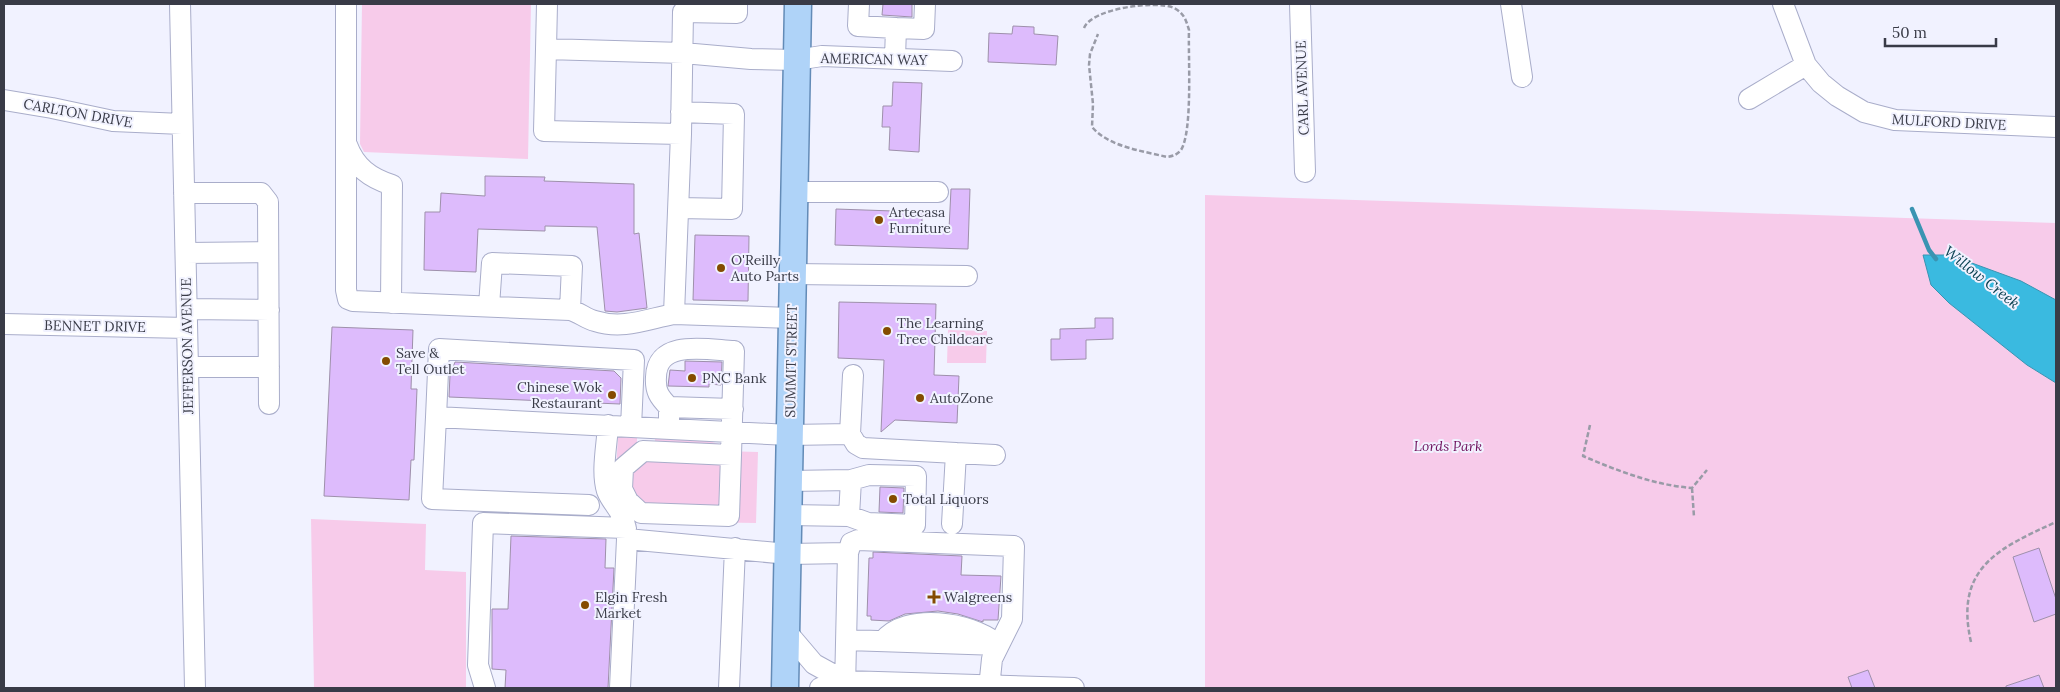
<svg xmlns="http://www.w3.org/2000/svg" width="2060" height="692" viewBox="0 0 2060 692" font-family="Lora,serif">
<style>
.green{fill:#f7cbea}
.water{fill:#3abae0;stroke:#3a94b2}
.lines{fill:none;stroke-linecap:round;stroke-linejoin:round}
.stream{stroke:#3a94b2;stroke-width:4.5}
.building{fill:#ddbbfc;stroke:#9e90ab}
.minor-casing{stroke:#a9adca;stroke-width:22}
.major-casing{stroke:#638bb7;stroke-width:29}
.path{stroke:#999ba7;stroke-width:2.5;stroke-dasharray:5 2.5;stroke-linecap:butt}
.minor{stroke:#fff;stroke-width:20}
.major{stroke:#afd3f8;stroke-width:26}
.poi-dot{fill:#844b00;stroke:#f1f2ff;stroke-width:2}
.labels{text-anchor:middle;dominant-baseline:central;stroke-width:4;stroke-linejoin:round;paint-order:stroke}
.street-label{font-size:14px;fill:#393b47;stroke:#f1f2ff}
.poi-label{font-size:14px;fill:#393b47;stroke:#f1f2ff;text-anchor:start}
.park-label{font-size:14px;font-style:italic;fill:#70135f;stroke:#f1f2ff}
.water-label{font-size:15px;font-style:italic;fill:#0b4252;stroke:#f1f2ff}
</style>
<rect width="100%" height="100%" fill="#f1f2ff"/>
<path class="green" d="M362 4H531L528 159 364 152 360 144Z
M1205 195 2056 223V688H1205Z
M948 330 987 331 986 363H947Z
M621 435 637 436V442L655 443V437L702 439 722 445V451L758 452 756 523 636 521 615 487 618 437Z
M311 519 426 524 425 570 466 572V688H314Z"/>
<path class="water" d="M1923 255H1950L2021 281 2056 300V383L2027 365 1949 303 1931 285Z"/>
<g class="lines">
<path class="stream" d="M1912 209 1929 250 1936 259"/>
</g>
<path class="building" d="M883 4H912V17L882 15Z
M1013 26 1034 27V34L1058 36 1056 65 988 62 989 33 1012 34Z
M893 82 922 83 919 152 889 150 890 127H882L883 106H892Z
M485 176 545 177 544 181 634 184V234L639 233 647 308 617 312 605 311 597 227 545 226V231L478 229 476 272 424 270 425 212H440L441 193 485 196Z
M951 189H970L968 249 835 245 836 209 922 212V228L949 229Z
M695 235 749 236 748 301 693 300Z
M839 302 936 304 934 375 959 376 957 423 895 420 881 432 884 360 838 358Z
M1095 318H1113V339L1086 340V359L1051 360V339H1060V329L1095 328Z
M332 327 413 330 411 389H417L414 460H411L409 500 324 496Z
M685 361 722 362 721 385 709 384V387L668 386 670 370 685 371Z
M455 362 614 371 621 378 620 404 449 397 450 375Z
M880 487 904 488 903 513 879 512Z
M511 536 606 539 605 568H614L608 688H505L506 670 492 669V609H508Z
M2039 548 2056 599V614L2034 622 2013 557Z
M873 552 962 556 961 575 1001 576 998 620H983V622L958 614 938 611 905 614 889 621 871 620V616H867L869 558H873Z
M1868 670 1875 688H1852L1848 677Z
M2039 675 2044 688H2006V686Z"/>
<g class="lines">
<defs>
<path id="minor" d="M180 4 195 688
M346 4V290L348 299 353 301 570 310C579 312 586 319 595 321 623 330 647 319 674 314
M547 4 546 49 683 53 751 59 796 60 822 56 952 61
M859 4 858 26 896 28
M1300 4 1305 172
M1511 4 1522 77
M1783 4 1806 65 1821 83 1837 96 1864 112 1895 120 2056 127
M546 49 544 131 681 134 683 12 737 13V4
M895 58 896 28 924 29 925 4
M1749 99 1806 65
M4 100 52 108 113 121 182 124
M681 134 674 314 791 318
M347 145C355 167 370 178 392 185L391 303
M795 192H938
M184 193H261L268 202 269 404
M679 208 732 209 734 114 681 112
M186 253 268 252
M792 274 967 276
M489 306 492 263 572 266 570 310
M187 309 269 310
M4 324 187 328
M188 367H269
M669 407 733 409
M436 417 439 349 634 360 631 427
M608 425C607 445 601 472 607 491 612 504 623 511 625 525
M669 429V407C659 397 655 391 656 377 657 338 709 350 734 351L731 455 643 451 623 468 622 489 628 501 641 513 729 516 731 455
M850 434 853 375
M956 453 995 455
M589 505 432 499 436 417 789 435 850 434 856 444 863 448 956 453 952 524
M788 515 849 516 868 523 915 525 916 476 869 475 851 480 789 481
M849 516 851 480
M786 631 814 664 845 681
M847 640 999 645
M883 641C906 612 970 622 996 643
M485 688 478 665 483 523 626 528
M620 688 627 539 788 554 848 553
M729 688 735 548
M820 688 845 681 1074 688
M845 688 848 553 851 543 858 540 1014 546 1012 619 992 659 989 688"/>
<path id="major" d="M785 688 798 4"/>
</defs>
<use href="#minor" class="minor-casing"/>
<use href="#major" class="major-casing"/>
<path class="path" d="M1084 28C1092 8 1157 0 1174 8 1184 13 1186 20 1189 30 1188 55 1193 131 1181 150 1177 155 1173 156 1167 157 1143 151 1109 147 1092 127L1093 104 1089 65 1090 54 1098 34
M1590 425 1583 456C1618 471 1654 485 1692 488L1707 470
M1692 488 1694 517
M1971 642C1954 568 1999 548 2056 522"/>
<use href="#minor" class="minor"/>
<use href="#major" class="major"/>
</g>
<g class="poi-dot">
<circle cx="879" cy="220" r="5"/>
<circle cx="721" cy="268" r="5"/>
<circle cx="887" cy="331" r="5"/>
<circle cx="386" cy="361" r="5"/>
<circle cx="692" cy="378" r="5"/>
<circle cx="612" cy="395" r="5"/>
<circle cx="920" cy="398" r="5"/>
<circle cx="893" cy="499" r="5"/>
<path d="M931.5 589.5h5v5h5v5h-5v5h-5v-5h-5v-5h5z"/>
<circle cx="585" cy="605" r="5"/>
</g>
<g class="labels">
<g class="street-label">
<text transform="translate(874 59) rotate(1)">AMERICAN WAY</text>
<text transform="translate(1302 88) rotate(-92)">CARL AVENUE</text>
<text transform="translate(78 113) rotate(10)">CARLTON DRIVE</text>
<text transform="translate(1949 122) rotate(3)">MULFORD DRIVE</text>
<text transform="translate(95 326) rotate(1)">BENNET DRIVE</text>
<text transform="translate(187 346) rotate(-91)">JEFFERSON AVENUE</text>
<text transform="translate(791 361) rotate(-89)">SUMMIT STREET</text>
</g>
<g class="poi-label">
<text x="889" y="212">Artecasa<tspan x="889" dy="16">Furniture</tspan></text>
<text x="731" y="260">O'Reilly<tspan x="731" dy="16">Auto Parts</tspan></text>
<text x="897" y="323">The Learning<tspan x="897" dy="16">Tree Childcare</tspan></text>
<text x="396" y="353">Save &amp;<tspan x="396" dy="16">Tell Outlet</tspan></text>
<text x="702" y="378">PNC Bank</text>
<text x="602" y="387" text-anchor="end">Chinese Wok<tspan x="602" dy="16">Restaurant</tspan></text>
<text x="930" y="398">AutoZone</text>
<text x="903" y="499">Total Liquors</text>
<text x="595" y="597">Elgin Fresh<tspan x="595" dy="16">Market</tspan></text>
<text x="944" y="597">Walgreens</text>
</g>
<g class="park-label">
<text x="1448" y="446">Lords Park</text>
</g>
<g class="water-label">
<text transform="translate(1982 277) rotate(38)">Willow Creek</text>
</g>
</g>
<rect width="2060" height="692" fill="none" stroke="#393b47" stroke-width="10"/>
<path d="M1885 38v8h111v-8" fill="none" stroke="#393b47" stroke-width="2.5"/>
<text x="1892" y="38" font-size="15" fill="#393b47" stroke="#f1f2ff" stroke-width="4" paint-order="stroke">50 m</text>
</svg>
